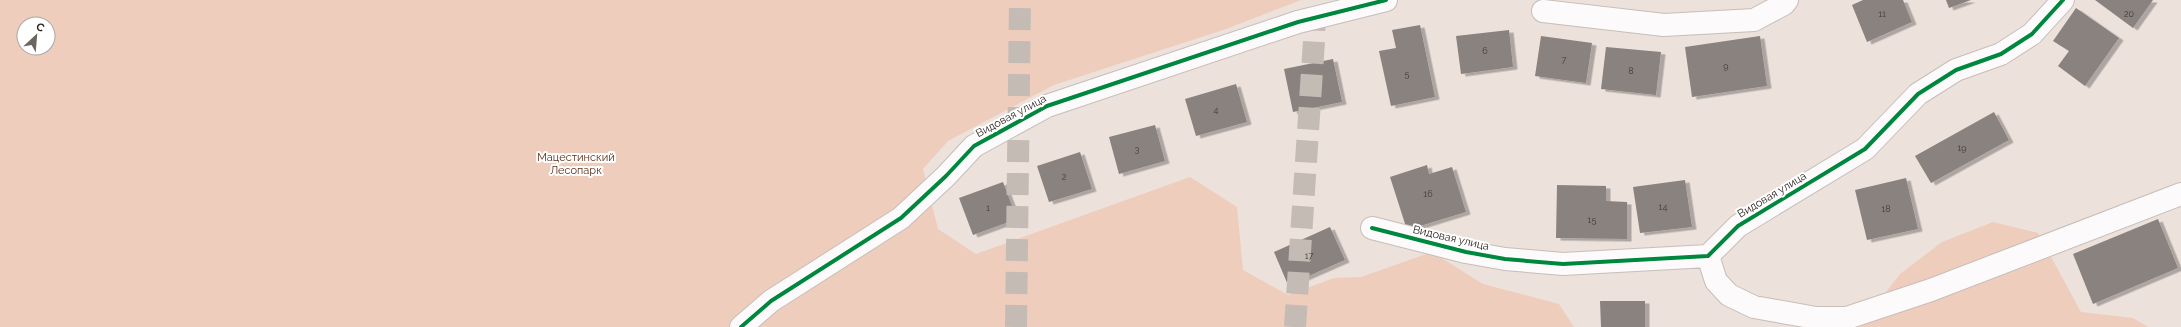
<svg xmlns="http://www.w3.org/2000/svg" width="2181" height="327" viewBox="0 0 2181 327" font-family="Raleway,sans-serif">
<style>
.green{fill:#efcdbc;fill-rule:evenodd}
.building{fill:#8a827e;filter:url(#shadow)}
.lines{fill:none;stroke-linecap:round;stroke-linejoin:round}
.highway-tunnel{stroke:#c5bbb5;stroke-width:22;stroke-dasharray:22 11;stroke-linecap:butt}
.minor-casing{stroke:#c6beba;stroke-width:24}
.minor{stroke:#fcfafa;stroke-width:22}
.cycleway-casing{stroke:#fff;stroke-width:6}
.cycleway{stroke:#00873e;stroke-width:4}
.labels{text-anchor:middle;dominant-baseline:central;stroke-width:4;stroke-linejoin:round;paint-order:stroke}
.number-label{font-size:9px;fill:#423a37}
.street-label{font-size:11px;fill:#2a221f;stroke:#fff}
.park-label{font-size:11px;fill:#5c2d14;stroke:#fff}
</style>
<defs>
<filter id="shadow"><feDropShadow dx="4.5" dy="2.5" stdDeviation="0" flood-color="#0004"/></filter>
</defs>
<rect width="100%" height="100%" fill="#ece1db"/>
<path class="green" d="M0 0H1301L1226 29 1054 85 948 141 923 169 938 229 976 254 1190 177 1237 207 1243 270 1288 295 1334 278 1361 277 1432 252 1483 284 1559 304 1574 327H0ZM24 24H48V48H24Z
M1993 222 2038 233 2081 312 2133 318 2148 327H1859L1900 274 1942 242Z"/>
<path class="building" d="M1863 0H1903L1912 22 1867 42 1852 5Z
M1946 0H1971L1949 8Z
M2095 0H2153L2133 28Z
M2076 8 2119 38 2085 86 2058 66 2069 51 2053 41Z
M1420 25 1435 97 1391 106 1379 51 1396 48 1392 30Z
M1509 30 1513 67 1461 74 1456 36Z
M1541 36 1592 43 1586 83 1535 76Z
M1760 36 1767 86 1692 97 1685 47Z
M1606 47 1661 52 1656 95 1601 89Z
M1333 59 1342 102 1293 112 1284 69Z
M1236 84 1247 122 1196 136 1185 99Z
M1994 112 2009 140 1931 183 1915 156Z
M1155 125 1165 161 1119 174 1109 137Z
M1080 152 1092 189 1049 202 1037 166Z
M1427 165 1429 174 1452 167 1466 212 1407 230 1390 177Z
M1906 178 1918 229 1867 240 1855 190Z
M1685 180 1692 227 1640 233 1633 187Z
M1003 182 1017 219 973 235 959 198Z
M1557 185 1606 186V201L1627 202V239L1556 238Z
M2158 219 2178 268 2093 304 2073 254Z
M1330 227 1345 260 1288 285 1274 252Z
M1600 301H1645V327H1601Z"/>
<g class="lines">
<path class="highway-tunnel" d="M1016 327 1020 0
M1295 327 1314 41 1315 0"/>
<defs>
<path id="minor" d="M1543 11 1664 25 1754 20 1784 4 1787 0
M1372 228 1466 252 1505 259 1563 264 1708 256 1738 226 1865 149 1918 94 1956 70 2001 54 2032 34 2063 0
M1708 256 1716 281 1729 295 1754 307 1816 318H1847L1931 290 2181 194
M741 327 771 301 901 218 946 176 974 146 1047 106 1298 22 1386 0"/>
</defs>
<use href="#minor" class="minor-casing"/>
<use href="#minor" class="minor"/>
<defs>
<path id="cycleway" d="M1372 228 1466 252 1505 259 1563 264 1708 256 1738 226 1865 149 1918 94 1956 70 2001 54 2032 34 2063 0
M741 327 771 301 901 218 946 176 974 146 1047 106 1298 22 1386 0"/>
</defs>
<use href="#cycleway" class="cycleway-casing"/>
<use href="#cycleway" class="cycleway"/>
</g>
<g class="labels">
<g class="number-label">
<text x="1882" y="14">11</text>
<text x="2129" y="14">20</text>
<text x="1485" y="51">6</text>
<text x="1564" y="60">7</text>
<text x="1726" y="66">9</text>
<text x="1631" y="71">8</text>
<text x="1407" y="74">5</text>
<text x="1216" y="110">4</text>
<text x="1962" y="148">19</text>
<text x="1137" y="149">3</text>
<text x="1064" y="177">2</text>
<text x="1428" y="194">16</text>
<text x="1663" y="207">14</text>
<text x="988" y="208">1</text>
<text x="1886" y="209">18</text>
<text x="1592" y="220">15</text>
<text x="1309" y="256">17</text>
</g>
<g class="street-label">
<text transform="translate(1011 116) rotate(-28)">Видовая улица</text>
<text transform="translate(1772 195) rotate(-31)">Видовая улица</text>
<text transform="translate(1451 238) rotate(13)">Видовая улица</text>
</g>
<g class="park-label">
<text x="576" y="157">Мацестинский<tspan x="576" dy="13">Лесопарк</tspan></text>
</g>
</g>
<g transform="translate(36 36) rotate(26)"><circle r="19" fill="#ffffff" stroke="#aaa7a5"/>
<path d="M0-3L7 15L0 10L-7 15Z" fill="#6e6561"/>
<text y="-6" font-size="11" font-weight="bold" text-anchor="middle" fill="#2a221f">С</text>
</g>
</svg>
